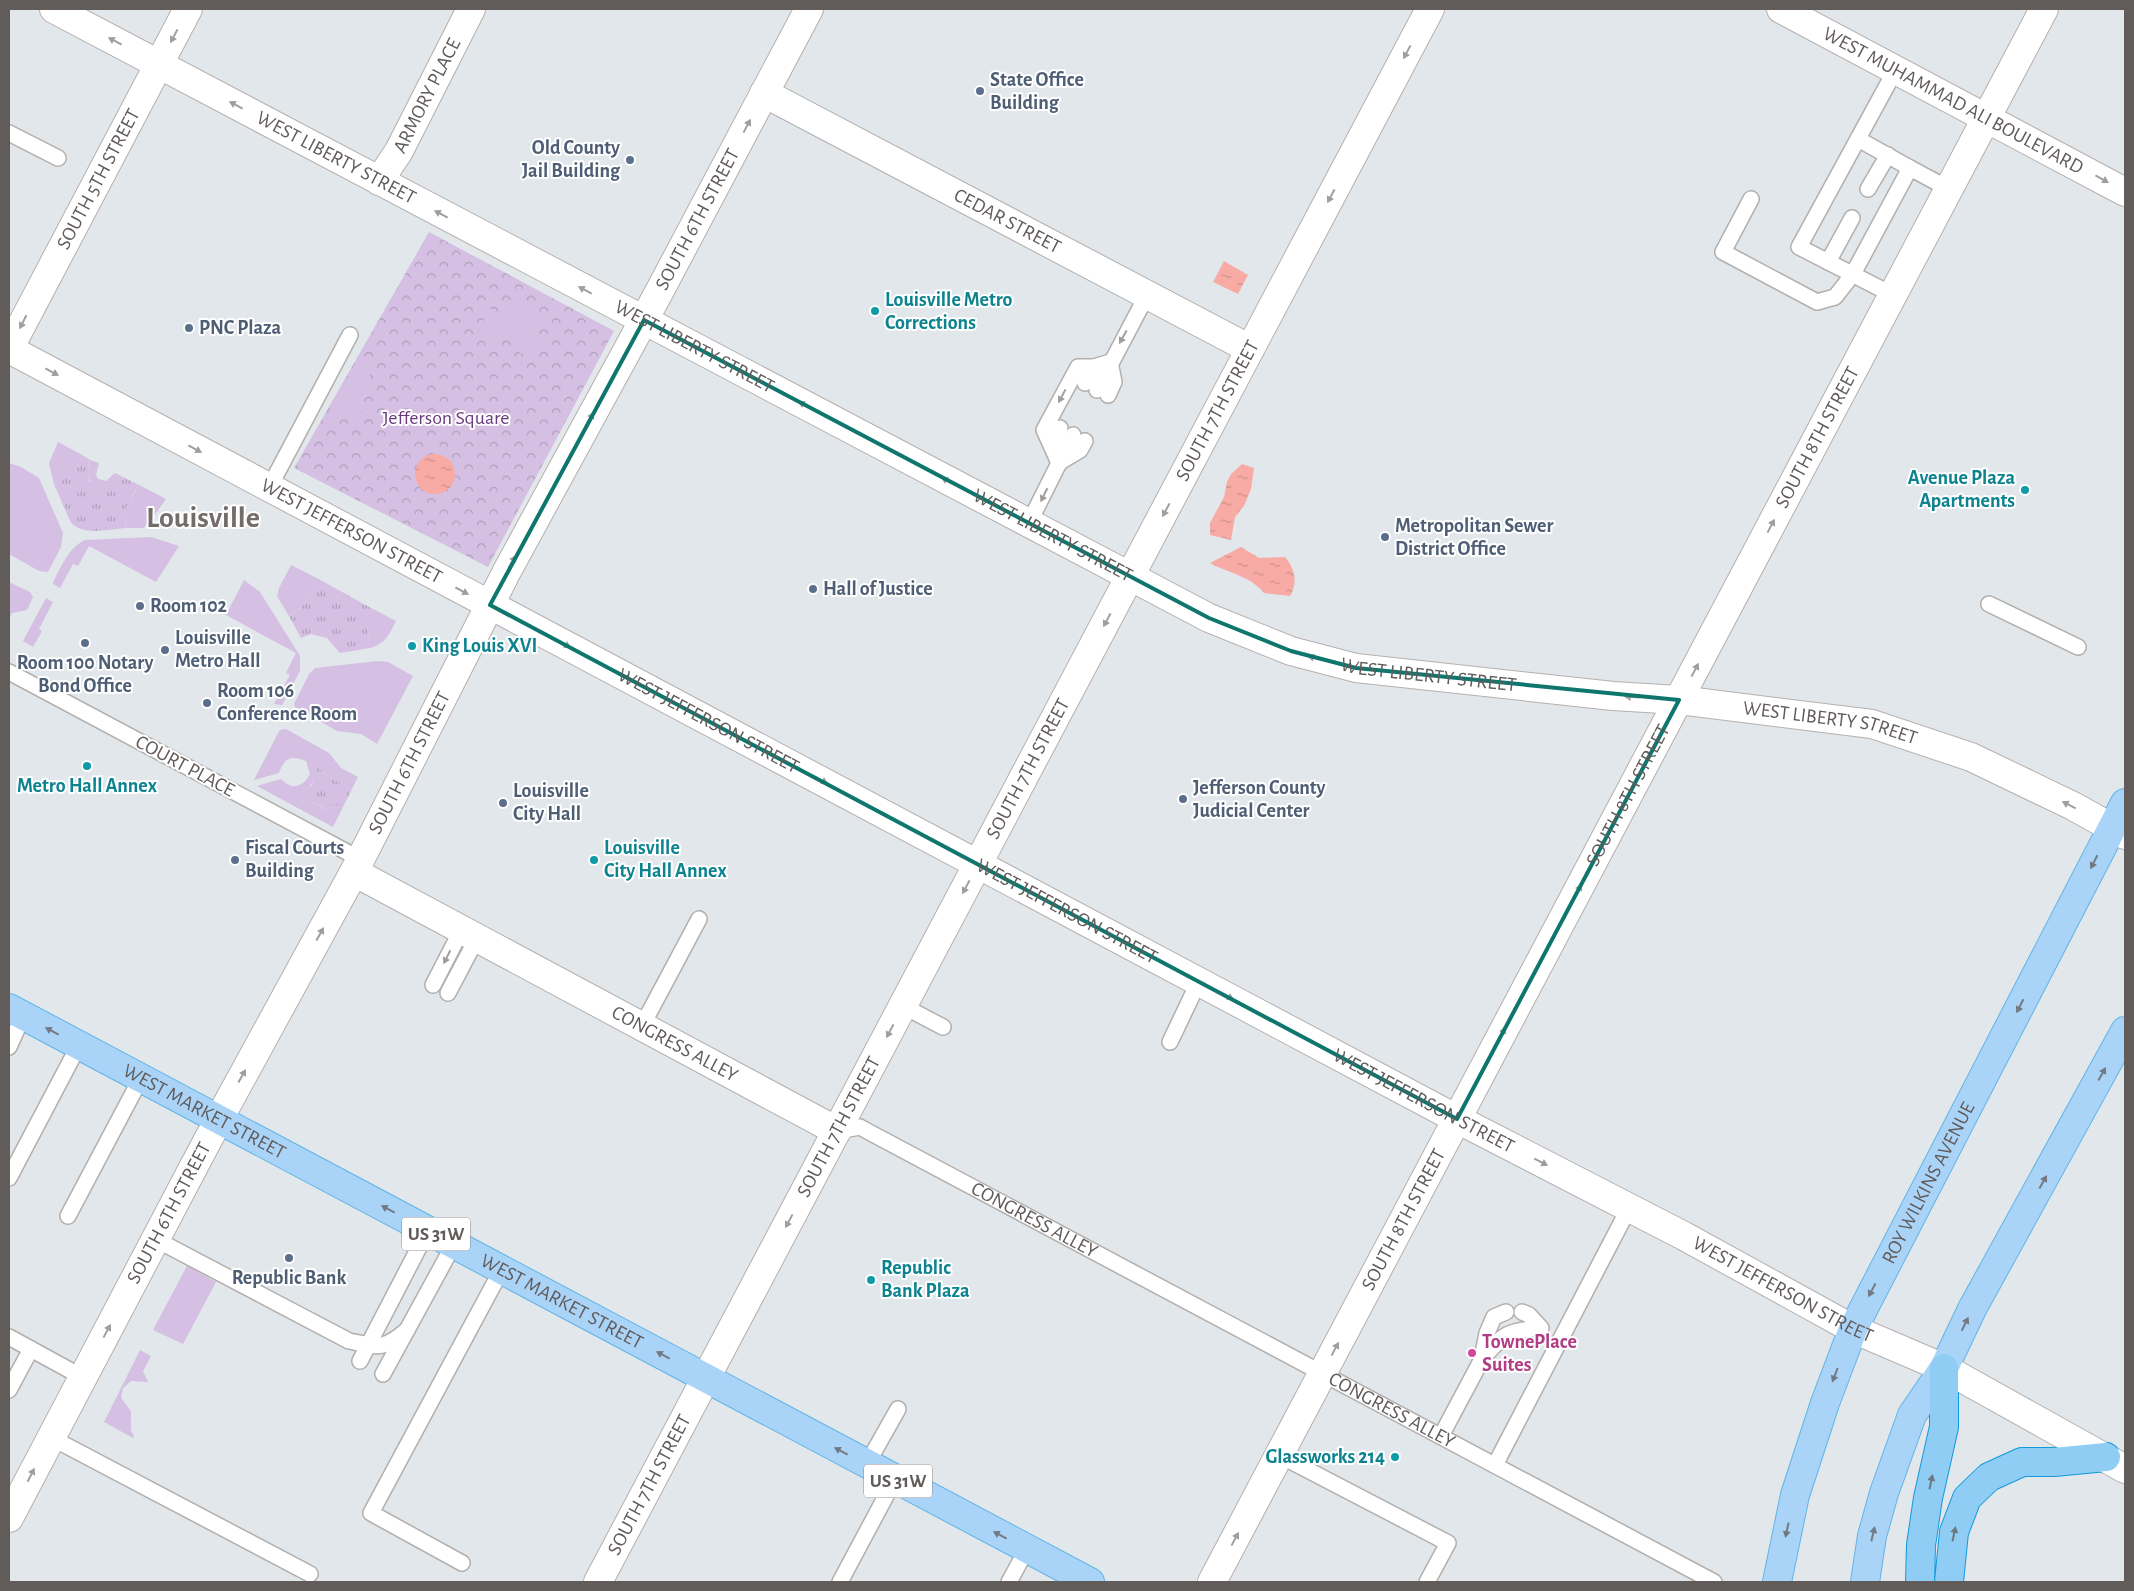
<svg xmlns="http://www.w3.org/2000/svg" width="2134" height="1591" viewBox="0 0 2134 1591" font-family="'Alegreya Sans',sans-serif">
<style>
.grass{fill:url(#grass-tufts)}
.park{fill:url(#park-crowns)}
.garden{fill:#d5bfe2}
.water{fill:url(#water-ripples)}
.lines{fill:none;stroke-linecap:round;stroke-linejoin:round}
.lane-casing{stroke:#b3afad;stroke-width:18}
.street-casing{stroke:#b3afad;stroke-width:30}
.secondary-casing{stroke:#b6b0ae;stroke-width:30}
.primary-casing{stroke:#60b5e6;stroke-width:30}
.highway-casing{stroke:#1199db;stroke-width:30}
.lane{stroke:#fff;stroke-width:15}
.street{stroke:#fff;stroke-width:28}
.secondary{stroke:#fff;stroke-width:28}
.primary{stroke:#aad3f8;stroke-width:28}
.highway{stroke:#90cdf4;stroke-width:28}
.oneway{fill:#a09d9c}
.oneway2{fill:#737982}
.oneway3{fill:#6d7880}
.marked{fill:none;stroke:#0f766e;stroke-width:4;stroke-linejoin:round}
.service-dot{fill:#5c6f8a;stroke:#fff;stroke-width:2}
.culture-dot{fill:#0f9aa8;stroke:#fff;stroke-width:2}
.hotel-dot{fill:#d1479c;stroke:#fff;stroke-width:2}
.labels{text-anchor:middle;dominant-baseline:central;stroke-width:4;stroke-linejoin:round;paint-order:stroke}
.shield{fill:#fff;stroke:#908c8c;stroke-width:1}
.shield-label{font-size:19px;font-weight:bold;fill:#615b5a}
.service-label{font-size:20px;font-weight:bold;fill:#4e5e75;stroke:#fff;text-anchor:start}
.street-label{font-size:20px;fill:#615b5a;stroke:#fff}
.culture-label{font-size:20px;font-weight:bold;fill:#0d838f;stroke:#fff;text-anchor:start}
.park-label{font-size:20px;fill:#6a3a7f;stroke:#fff}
.hotel-label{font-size:20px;font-weight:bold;fill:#b23c85;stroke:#fff;text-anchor:start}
.town-label{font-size:30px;font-weight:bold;fill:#736c6b;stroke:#fff}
</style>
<defs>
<pattern id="grass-tufts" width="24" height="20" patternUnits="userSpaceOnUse" patternTransform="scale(1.25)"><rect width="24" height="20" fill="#d5bfe2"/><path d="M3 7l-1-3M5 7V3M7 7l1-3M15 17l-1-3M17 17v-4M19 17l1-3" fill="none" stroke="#b09eba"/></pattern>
<pattern id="park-crowns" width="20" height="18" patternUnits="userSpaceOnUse" patternTransform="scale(1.25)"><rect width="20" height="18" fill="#d5bfe2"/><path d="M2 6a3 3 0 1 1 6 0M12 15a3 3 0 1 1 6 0" fill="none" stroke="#b09eba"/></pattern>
<pattern id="water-ripples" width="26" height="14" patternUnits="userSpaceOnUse" patternTransform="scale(1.25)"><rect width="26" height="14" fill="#f8aba5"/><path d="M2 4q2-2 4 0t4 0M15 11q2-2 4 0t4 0" fill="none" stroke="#cc8e89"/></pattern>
</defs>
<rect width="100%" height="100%" fill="#e1e7eb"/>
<path class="grass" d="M84 456 90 460 88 466 89 482 115 487 123 477 139 485C130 497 124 512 126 528 109 529 81 537 70 521L54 484C69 479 77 469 84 456Z
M317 578 371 608 367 623 370 648 340 653 327 638 311 634 301 638 289 616 306 603Z
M317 766 329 777 352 789 343 807 335 805 326 809 298 794 312 785Z"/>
<path class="park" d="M429 232 614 331 488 567 294 468Z"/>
<path class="garden" d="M518 299C541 301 543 314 538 334L546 338 548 346 520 354 516 340 503 333 489 336 480 308 486 306 497 313C504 303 507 300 518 299Z
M358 358 365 362 372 381 360 388 366 408 347 420 329 411Z
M58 442 84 456C76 470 70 479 54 484L49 463Z
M90 460 99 463 96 475 98 479 106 481 115 473 123 477C120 481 117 487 112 489 92 500 84 474 90 460Z
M9 463 21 467 39 478 63 533 61 547 48 572 39 571 9 554Z
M139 485 166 499 149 523 143 528H126V507Z
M151 537 179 546 156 582 89 546 78 566 73 564 60 588 53 584V582C62 566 68 548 85 540Z
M291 565 317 578 306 603 289 616 277 596 279 588Z
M244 580 260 592 300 656V671L282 705 274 704 290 675 286 673 296 653 226 615Z
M9 582 30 592 33 597 27 610 12 613 9 619Z
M46 598 53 602 39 629 42 631 33 647 23 641Z
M371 608 396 621C389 635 385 644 370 648L367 623Z
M378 661 388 662 413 676 377 744 361 734 337 731 295 707 294 704 309 674 315 668Z
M286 729 329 753 341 768 358 777 352 789 329 777 317 766C315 782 312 786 299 794L325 809 335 805 343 807 333 827 257 786 281 779C292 791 303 787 310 774L306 761C291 755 285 757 279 773L254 780 278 733 280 730Z
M189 1262 195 1266 200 1273 216 1282 183 1344 153 1330Z
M140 1350 151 1356 143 1371 148 1382 131 1381 123 1388 121 1398 131 1411V1431L134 1436 133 1438 104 1422Z"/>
<path class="water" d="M1224 261 1248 275 1238 294 1213 282Z
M415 474a20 20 0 1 1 40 0a20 20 0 1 1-40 0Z
M1242 464 1254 468 1251 489 1244 506 1235 517 1231 540 1210 535V523L1224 497 1227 482 1231 474Z
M1241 547 1259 558 1285 557C1295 569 1298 582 1290 596L1264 593C1249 575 1230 574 1210 563Z"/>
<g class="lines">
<defs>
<g id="lane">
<path d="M9 133 58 158"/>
<path d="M1858 139 1910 168"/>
<path d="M1868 189 1888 155"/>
<path d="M1751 199 1723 252 1817 302 1835 297 1853 274 1910 168 1949 189"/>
<path d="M1828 262 1852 218"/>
<path d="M1893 295 1799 247 1896 69"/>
<path d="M1085 383 1094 367 1110 362 1114 382 1108 395"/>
<path d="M1097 390 1147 295"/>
<path d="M1058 454 1055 439 1060 428"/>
<path d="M1060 462 1080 450 1085 441"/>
<path d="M1059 463 1044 430 1078 367H1094"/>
<path d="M269 488 350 335"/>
<path d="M1029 523 1073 435"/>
<path d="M1989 604 2078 647"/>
<path d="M9 672 360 859"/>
<path d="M433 985 462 929"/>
<path d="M448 993 477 938"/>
<path d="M903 1006 943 1027"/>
<path d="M642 1026 699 919"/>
<path d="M1170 1042 1199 981"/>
<path d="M9 1047 23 1016"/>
<path id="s1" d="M837 1131 860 1127 869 1132 1714 1582"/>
<path d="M9 1178 79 1045"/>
<path d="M68 1216 141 1078"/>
<path d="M155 1239 349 1341C379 1347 382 1351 407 1330"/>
<path d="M1506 1312 1494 1317 1487 1333 1482 1359C1504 1334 1507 1330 1541 1328L1529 1315 1522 1312"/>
<path d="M9 1337 82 1377"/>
<path d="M360 1361 428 1230"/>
<path d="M383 1374 454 1244"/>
<path d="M9 1390 31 1349"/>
<path d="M1441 1436 1482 1359"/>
<path d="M50 1437 310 1574"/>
<path d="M1279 1455 1448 1543 1427 1582"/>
<path d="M867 1464 898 1409"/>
<path d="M1495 1465 1629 1208"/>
<path d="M462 1563 371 1513 502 1269"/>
<path d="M840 1582 895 1479"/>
<path d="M1009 1582 1027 1549"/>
</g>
<g id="street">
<path id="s2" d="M764 93 1250 349"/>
<path id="s3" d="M379 181 399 151 471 9"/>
<path id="s4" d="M354 872 837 1131"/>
<path d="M193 1168 219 1119"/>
</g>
<g id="secondary">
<path id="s5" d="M54 9 1209 618 1291 651 1356 668 1613 696 1679 700 1872 724 1971 757 2073 806 2125 835"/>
<path id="s6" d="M1781 9 2125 192"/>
<path id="s7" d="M9 349 1457 1119 1684 1236 1853 1329 1944 1368 2125 1469"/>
<path id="s8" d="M9 349 188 9"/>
<path id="s9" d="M219 1119 354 872 507 571 658 294 809 9"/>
<path d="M9 1518 193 1168"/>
<path id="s10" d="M598 1582 1430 9"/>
<path id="s11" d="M1212 1582 2044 9"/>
</g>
<g id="primary">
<path id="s12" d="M9 1008 1090 1582"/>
<path id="s13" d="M1777 1582 1795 1495 1825 1403 1853 1329 2125 803"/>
<path d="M1865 1582 1872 1536 1884 1493 1912 1415 1944 1368 1972 1309 2125 1031"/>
</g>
<path id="highway" d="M1920 1582 1921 1545 1928 1498 1944 1427V1368
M1949 1582 1954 1532 1967 1498 1989 1477 2022 1462H2054L2106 1457"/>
</defs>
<use href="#lane" class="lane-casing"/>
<use href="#street" class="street-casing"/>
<use href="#secondary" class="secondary-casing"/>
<use href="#primary" class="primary-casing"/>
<use href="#highway" class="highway-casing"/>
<use href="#lane" class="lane"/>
<use href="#street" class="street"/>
<use href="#secondary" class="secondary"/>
<use href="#primary" class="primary"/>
<use href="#highway" class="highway"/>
</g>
<defs><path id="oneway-solid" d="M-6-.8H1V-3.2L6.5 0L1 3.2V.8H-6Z" transform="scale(1.25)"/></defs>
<g class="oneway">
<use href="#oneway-solid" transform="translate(174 36) rotate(118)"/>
<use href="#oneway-solid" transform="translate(115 41) rotate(-152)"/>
<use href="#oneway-solid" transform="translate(1407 52) rotate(118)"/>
<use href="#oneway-solid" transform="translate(236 105) rotate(-152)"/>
<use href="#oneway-solid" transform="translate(747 126) rotate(-62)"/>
<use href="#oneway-solid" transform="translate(2102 179) rotate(29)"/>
<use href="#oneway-solid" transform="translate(1331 196) rotate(118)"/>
<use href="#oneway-solid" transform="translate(441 214) rotate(-152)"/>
<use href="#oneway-solid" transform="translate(585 290) rotate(-152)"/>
<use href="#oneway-solid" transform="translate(23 322) rotate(117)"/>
<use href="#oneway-solid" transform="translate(1123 337) rotate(119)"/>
<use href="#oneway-solid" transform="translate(52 372) rotate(28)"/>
<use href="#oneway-solid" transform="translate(1062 396) rotate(118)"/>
<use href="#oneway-solid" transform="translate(805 405) rotate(-152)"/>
<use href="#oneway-solid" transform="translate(590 419) rotate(-61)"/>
<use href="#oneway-solid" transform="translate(195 449) rotate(28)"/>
<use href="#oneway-solid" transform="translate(948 481) rotate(-152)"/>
<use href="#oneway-solid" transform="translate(1044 495) rotate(116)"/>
<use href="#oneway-solid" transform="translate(1166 510) rotate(118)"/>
<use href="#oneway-solid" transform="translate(1771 526) rotate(-62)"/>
<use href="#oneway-solid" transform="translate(512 562) rotate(-61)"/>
<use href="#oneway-solid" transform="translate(462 591) rotate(28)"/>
<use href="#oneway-solid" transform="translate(1107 620) rotate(118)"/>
<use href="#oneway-solid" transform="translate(564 644) rotate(28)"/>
<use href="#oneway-solid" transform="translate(1315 658) rotate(-165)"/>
<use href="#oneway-solid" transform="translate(1695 670) rotate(-62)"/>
<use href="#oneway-solid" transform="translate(1632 697) rotate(-177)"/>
<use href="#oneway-solid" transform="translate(821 780) rotate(28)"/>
<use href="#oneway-solid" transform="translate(2069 805) rotate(-153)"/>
<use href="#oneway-solid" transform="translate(966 887) rotate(118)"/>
<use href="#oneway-solid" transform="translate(1578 891) rotate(-62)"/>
<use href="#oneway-solid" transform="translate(320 934) rotate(-61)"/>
<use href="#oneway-solid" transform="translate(447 957) rotate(117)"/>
<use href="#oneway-solid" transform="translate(1227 996) rotate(28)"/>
<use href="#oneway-solid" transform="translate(890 1031) rotate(118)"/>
<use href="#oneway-solid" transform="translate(1502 1034) rotate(-62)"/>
<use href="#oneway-solid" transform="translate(242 1076) rotate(-61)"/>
<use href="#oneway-solid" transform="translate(1541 1162) rotate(27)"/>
<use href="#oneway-solid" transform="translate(789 1221) rotate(118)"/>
<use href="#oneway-solid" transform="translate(107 1331) rotate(-62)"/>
<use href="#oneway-solid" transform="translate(1335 1349) rotate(-62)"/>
<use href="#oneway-solid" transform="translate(31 1475) rotate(-63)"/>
<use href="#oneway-solid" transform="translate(1235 1539) rotate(-62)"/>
</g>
<g class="oneway2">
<use href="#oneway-solid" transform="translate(2094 862) rotate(117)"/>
<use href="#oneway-solid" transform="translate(2020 1006) rotate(117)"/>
<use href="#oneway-solid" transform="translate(52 1031) rotate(-152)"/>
<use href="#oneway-solid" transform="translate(2102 1074) rotate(-61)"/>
<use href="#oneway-solid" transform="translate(2043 1182) rotate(-61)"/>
<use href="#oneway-solid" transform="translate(388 1209) rotate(-152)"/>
<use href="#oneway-solid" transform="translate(1872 1290) rotate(118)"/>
<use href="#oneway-solid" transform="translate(1965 1324) rotate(-64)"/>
<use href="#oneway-solid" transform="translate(663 1355) rotate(-152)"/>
<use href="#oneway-solid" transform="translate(1835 1375) rotate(111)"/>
<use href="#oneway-solid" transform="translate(841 1451) rotate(-152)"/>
<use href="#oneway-solid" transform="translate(1787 1530) rotate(102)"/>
<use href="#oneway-solid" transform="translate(1873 1534) rotate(-77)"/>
<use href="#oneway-solid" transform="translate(1000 1535) rotate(-152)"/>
</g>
<g class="oneway3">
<use href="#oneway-solid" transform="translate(1931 1482) rotate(-78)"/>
<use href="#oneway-solid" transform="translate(1954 1534) rotate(-78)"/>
</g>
<path class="marked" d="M644 320 1209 618 1291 651 1356 668 1679 700 1457 1119 490 605Z"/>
<g class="service-dot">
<circle cx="980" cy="91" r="5"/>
<circle cx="630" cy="160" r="5"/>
<circle cx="189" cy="328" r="5"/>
<circle cx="1385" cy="537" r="5"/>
<circle cx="813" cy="589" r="5"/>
<circle cx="140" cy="606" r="5"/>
<circle cx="85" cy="643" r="5"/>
<circle cx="165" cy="650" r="5"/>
<circle cx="207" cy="703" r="5"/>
<circle cx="1183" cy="799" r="5"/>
<circle cx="503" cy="803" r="5"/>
<circle cx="235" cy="860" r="5"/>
<circle cx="289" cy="1258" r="5"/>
</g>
<g class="culture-dot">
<circle cx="875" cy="311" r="5"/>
<circle cx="2025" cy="490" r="5"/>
<circle cx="412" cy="646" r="5"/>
<circle cx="87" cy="766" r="5"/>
<circle cx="594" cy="860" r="5"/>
<circle cx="871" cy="1280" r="5"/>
<circle cx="1395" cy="1457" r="5"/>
</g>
<circle class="hotel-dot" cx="1472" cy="1353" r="5"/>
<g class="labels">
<g class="shield">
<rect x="402" y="1217.5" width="68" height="33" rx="4"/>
<rect x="864" y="1464.5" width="68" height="33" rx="4"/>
</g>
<g class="shield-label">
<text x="436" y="1234">US 31W</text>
<text x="898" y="1481">US 31W</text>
</g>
<g class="service-label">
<text x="990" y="80">State Office<tspan x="990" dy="23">Building</tspan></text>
<text x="620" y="148" text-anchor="end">Old County<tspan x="620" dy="23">Jail Building</tspan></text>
<text x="199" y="328">PNC Plaza</text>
<text x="1395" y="526">Metropolitan Sewer<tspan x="1395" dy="23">District Office</tspan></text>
<text x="823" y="589">Hall of Justice</text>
<text x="150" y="606">Room 102</text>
<text x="175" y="638">Louisville<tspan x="175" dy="23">Metro Hall</tspan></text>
<text x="85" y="663" text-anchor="middle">Room 100 Notary<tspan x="85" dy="23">Bond Office</tspan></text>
<text x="217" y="691">Room 106<tspan x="217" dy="23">Conference Room</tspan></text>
<text x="1193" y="788">Jefferson County<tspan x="1193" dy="23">Judicial Center</tspan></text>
<text x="513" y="791">Louisville<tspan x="513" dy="23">City Hall</tspan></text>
<text x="245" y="848">Fiscal Courts<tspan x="245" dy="23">Building</tspan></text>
<text x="289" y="1278" text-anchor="middle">Republic Bank</text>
</g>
<g class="street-label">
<text stroke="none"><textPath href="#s3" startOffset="98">ARMORY PLACE</textPath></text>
<text stroke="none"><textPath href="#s6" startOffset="195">WEST MUHAMMAD ALI BOULEVARD</textPath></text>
<text stroke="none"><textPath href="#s5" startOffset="319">WEST LIBERTY STREET</textPath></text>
<text stroke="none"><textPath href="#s8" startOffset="192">SOUTH 5TH STREET</textPath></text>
<text stroke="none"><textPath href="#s9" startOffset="1019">SOUTH 6TH STREET</textPath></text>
<text stroke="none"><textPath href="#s2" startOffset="275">CEDAR STREET</textPath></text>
<text stroke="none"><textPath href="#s5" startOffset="724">WEST LIBERTY STREET</textPath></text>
<text stroke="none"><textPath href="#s10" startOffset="1325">SOUTH 7TH STREET</textPath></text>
<text stroke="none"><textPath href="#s11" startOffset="1295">SOUTH 8TH STREET</textPath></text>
<text stroke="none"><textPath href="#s7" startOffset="388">WEST JEFFERSON STREET</textPath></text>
<text stroke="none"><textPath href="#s5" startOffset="1129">WEST LIBERTY STREET</textPath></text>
<text stroke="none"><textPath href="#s5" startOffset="1534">WEST LIBERTY STREET</textPath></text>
<text stroke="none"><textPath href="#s7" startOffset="792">WEST JEFFERSON STREET</textPath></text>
<text stroke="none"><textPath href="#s5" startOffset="1939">WEST LIBERTY STREET</textPath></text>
<text stroke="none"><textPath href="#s9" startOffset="404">SOUTH 6TH STREET</textPath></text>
<text transform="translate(185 766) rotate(28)">COURT PLACE</text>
<text stroke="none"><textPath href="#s10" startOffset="920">SOUTH 7TH STREET</textPath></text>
<text stroke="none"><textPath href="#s11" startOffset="890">SOUTH 8TH STREET</textPath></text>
<text stroke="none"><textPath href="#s7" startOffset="1198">WEST JEFFERSON STREET</textPath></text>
<text stroke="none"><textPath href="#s4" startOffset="364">CONGRESS ALLEY</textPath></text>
<text stroke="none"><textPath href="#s7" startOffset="1602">WEST JEFFERSON STREET</textPath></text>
<text stroke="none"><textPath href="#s12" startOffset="221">WEST MARKET STREET</textPath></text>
<text stroke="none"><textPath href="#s10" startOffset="515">SOUTH 7TH STREET</textPath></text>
<text stroke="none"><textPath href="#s13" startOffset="429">ROY WILKINS AVENUE</textPath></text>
<text transform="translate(169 1213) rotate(-62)">SOUTH 6TH STREET</text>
<text stroke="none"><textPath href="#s1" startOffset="221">CONGRESS ALLEY</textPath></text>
<text stroke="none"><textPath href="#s11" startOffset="410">SOUTH 8TH STREET</textPath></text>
<text stroke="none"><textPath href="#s7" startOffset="2008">WEST JEFFERSON STREET</textPath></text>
<text stroke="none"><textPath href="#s12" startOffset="626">WEST MARKET STREET</textPath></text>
<text stroke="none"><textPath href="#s1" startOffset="626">CONGRESS ALLEY</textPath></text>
<text stroke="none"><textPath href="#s10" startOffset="110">SOUTH 7TH STREET</textPath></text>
</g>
<g class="culture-label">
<text x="885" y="300">Louisville Metro<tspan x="885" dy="23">Corrections</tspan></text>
<text x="2015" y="478" text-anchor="end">Avenue Plaza<tspan x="2015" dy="23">Apartments</tspan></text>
<text x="422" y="646">King Louis XVI</text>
<text x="87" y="786" text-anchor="middle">Metro Hall Annex</text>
<text x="604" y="848">Louisville<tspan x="604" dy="23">City Hall Annex</tspan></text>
<text x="881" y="1268">Republic<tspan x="881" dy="23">Bank Plaza</tspan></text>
<text x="1385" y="1457" text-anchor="end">Glassworks 214</text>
</g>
<g class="park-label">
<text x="446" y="418">Jefferson Square</text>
</g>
<g class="hotel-label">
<text x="1482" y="1342">TownePlace<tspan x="1482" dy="23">Suites</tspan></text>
</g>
<g class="town-label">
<text x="203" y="518">Louisville</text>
</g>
</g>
<rect width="2134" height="1591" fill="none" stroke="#615b5a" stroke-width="20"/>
</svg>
